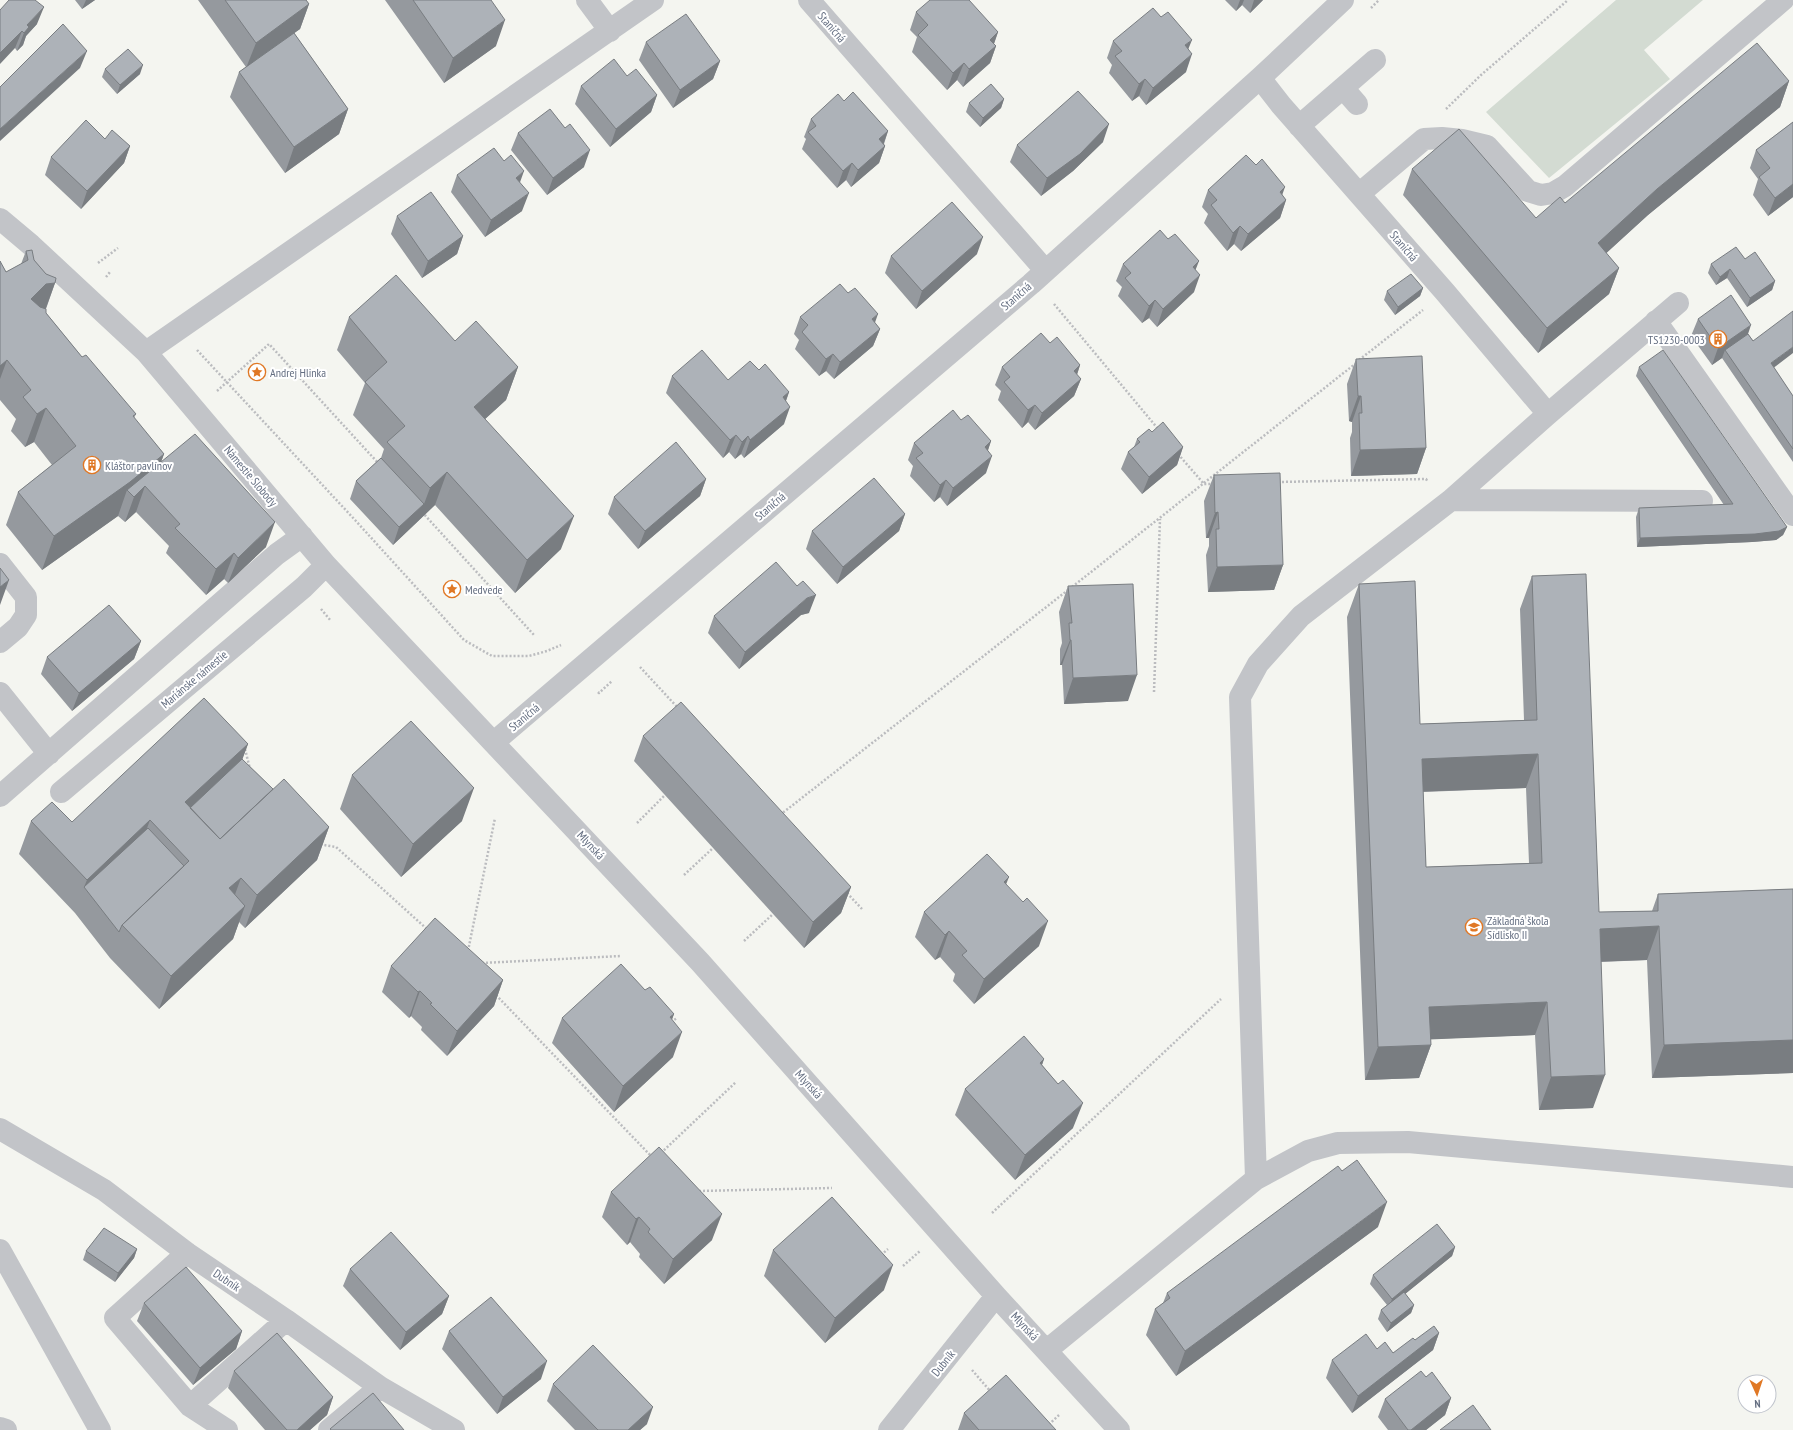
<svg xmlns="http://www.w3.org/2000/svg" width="1793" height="1430" viewBox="0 0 1793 1430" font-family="'PT Sans Narrow',sans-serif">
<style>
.green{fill:#d3dbd2}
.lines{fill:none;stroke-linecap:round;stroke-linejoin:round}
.path{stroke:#bbbcbf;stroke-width:2.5;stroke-dasharray:2 2;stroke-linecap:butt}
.minor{stroke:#c2c4c8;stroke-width:22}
.wall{fill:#95999e;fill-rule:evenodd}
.shaded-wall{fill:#797d81}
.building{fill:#adb2b8;stroke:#797d81;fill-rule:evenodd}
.labels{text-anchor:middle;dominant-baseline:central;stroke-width:4;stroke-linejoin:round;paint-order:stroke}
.street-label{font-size:12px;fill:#646e81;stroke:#fff}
.poi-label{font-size:12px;fill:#646e81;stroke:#fff;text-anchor:start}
</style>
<rect width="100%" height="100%" fill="#f4f5f0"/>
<path class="green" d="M1616 0H1703L1644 50 1670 79 1549 178 1486 112Z"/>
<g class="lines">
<path class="path" d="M1371 8 1379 0
M1446 109 1481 75 1568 0
M98 263 118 248
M106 277 110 272
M1054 304 1159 430
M197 350 355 520 464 640 492 656H529L547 651 561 645
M1359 360 1423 310
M217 391 269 344 379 464
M1178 454 1204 484H1213
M1278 482 1426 479 1428 482
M422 512 534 635
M1072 587 1355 364
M321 609 331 621
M640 667 678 708
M598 692 599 693 612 681
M1154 692 1160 519
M245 749 250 769
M780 815 1068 590
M637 823 665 795
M321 843 324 845 336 847 428 930
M684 875 713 848
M847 893 862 909
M744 941 773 914
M468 951 495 818
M482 963 621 956
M496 995 652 1157
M671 1022 677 1018
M661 1153 736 1082
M699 1191 832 1188
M992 1213 1221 999
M881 1255 888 1249
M903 1266 920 1251
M972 1370 991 1392
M1043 1430 1059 1415"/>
<path class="minor" d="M587 0 610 31
M809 0 1045 270
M1260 78 1281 105 1445 292 1548 414
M1343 88 1357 104
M1299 126 1375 60
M1359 194 1424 139 1442 138 1462 140 1487 146 1528 191 1541 195 1553 193 1565 186 1783 0
M0 219 31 245 146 352 326 565 700 962 996 1296 1119 1430
M1656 321 1793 515
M146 352 653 0
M1451 500 1702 501
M0 564 26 597V615L18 627 0 642
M0 693 49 754
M494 742 1031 284 1260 78 1343 0
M61 792 304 587 326 565
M0 796 277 554 302 536
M0 1129 104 1190 187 1253 286 1320 380 1387 454 1430
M1256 1179 1308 1151 1338 1143 1408 1142 1793 1177
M0 1250 100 1430
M187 1253 115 1318 190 1406 227 1430
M1047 1350 1256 1179 1240 697 1258 664 1301 616 1451 500 1548 414 1678 303
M190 1406 286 1320
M0 1428 6 1430
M329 1430 380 1387
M889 1430 996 1296"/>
</g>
<path class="wall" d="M75 0H95L82 9Z
M198 0H306L309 4 300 29 294 33 348 109 339 134 285 173 230 97 239 72 246 67Z
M385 0H491L496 46 444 83Z
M1225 0H1263L1250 13 1242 5 1236 11Z
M0 10 37 24 26 36 23 45 17 51 15 48Z
M916 12 998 32 994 44 996 46 990 63 963 87 957 80 947 90 912 52 917 37 910 30Z
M1113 41 1188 49 1186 72 1146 105 1139 96 1132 101 1109 73 1112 65 1107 58Z
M646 42 720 61 713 79 673 108 639 60Z
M105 69 140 74 117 94 102 77Z
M627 76 657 95 651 112 610 147 575 104 581 86Z
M1789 81 1780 107 1648 215 1606 253 1619 268 1609 294 1538 353 1403 195 1412 169 1536 218 1565 203Z
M1004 99 1001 108 980 127 966 112 969 103Z
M844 101 888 131 884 144 885 146 879 163 851 187 846 180 837 188 802 149 806 139 804 137 811 119Z
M1793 122V197L1768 216 1753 195 1758 179 1750 168 1756 150Z
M518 133 584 167 547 195 511 150Z
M105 139 130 146 124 163 81 209 45 175 51 157Z
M1103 142 1073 171 1041 196 1010 162 1017 145Z
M457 175 520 182 522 211 485 237 451 192Z
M1208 190 1282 195 1286 200 1280 218 1241 251 1234 244 1227 251 1204 223 1208 214 1202 207Z
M397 216 463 236 457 254 422 278 391 234Z
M26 251 46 274 55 283 46 309V313L82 357 136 414 134 418 164 454 161 462 266 547 228 583 224 579 206 595 166 553 169 546 136 512 125 522 118 516 42 570 6 525 18 492 52 465 34 442 25 447 11 431 16 419 0 400V261L6 272 21 264Z
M977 254 916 309 885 273 891 256Z
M1745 259 1775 281 1772 290 1747 307 1727 278 1716 285 1708 273 1711 264Z
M1123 264 1196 270 1194 292 1157 327 1149 318 1142 323 1118 296 1122 287 1116 281Z
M1423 288 1420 296 1395 315 1384 300 1387 291Z
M349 317 455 341 518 367 506 400 485 419 561 549 515 593 435 505 393 545 350 499 356 481 381 458 384 449 353 415 365 383 337 350Z
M800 317 875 323 880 329 873 346 834 379 826 371 819 376 795 349 799 340 794 334Z
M1698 319 1748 334 1774 368 1793 396V462L1722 358 1712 365 1691 336Z
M1050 343 1080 365 1077 375 1081 379 1074 396 1035 430 1028 422 1022 428 998 400 1001 391 995 385 1002 367Z
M1356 359 1426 448 1417 474 1351 476 1350 438 1352 432V422L1349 421 1347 384Z
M1639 367 1787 527 1783 535 1776 540 1752 542 1637 547 1636 517 1639 508 1724 505 1636 376Z
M759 370 789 392 786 401 784 424 744 458 741 454 735 459 729 452 723 458 666 393 672 376 728 380Z
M961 420 991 441 988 450 986 473 947 506 940 497 934 502 910 476 913 466 908 460 914 443Z
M1152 432 1183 447 1177 465 1142 494 1121 469 1128 452 1134 447 1137 439Z
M1214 475 1283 565 1274 590 1208 592 1206 555 1209 546V538H1206L1204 501Z
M706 479 700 496 638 549 608 514 614 497Z
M905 514 899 531 837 584 806 549 812 531Z
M1532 576 1599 912 1652 911 1658 894 1793 889V1073L1652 1078 1647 960 1601 962 1593 1108 1539 1110 1535 1035 1430 1039 1431 1045 1419 1078 1365 1080 1347 617 1359 584 1420 724 1524 720 1520 609ZM1526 788 1529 863 1426 867 1423 792Z
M1068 586 1128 701 1064 704 1062 665H1060V649L1062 643 1059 612Z
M809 613 801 615 739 669 708 633 714 616Z
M141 641 134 659 72 711 41 674 47 657Z
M643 736 851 887 841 913 804 948 634 761Z
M248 744 242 759 273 789 329 827 317 860 245 928 239 922 233 939 159 1009 110 958 75 913 19 854 31 821 72 822Z
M352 775 462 821 401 877 340 809Z
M1006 884 1039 946 974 1004 953 981 955 974 940 957 935 960 915 937 924 912Z
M391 966 503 980 494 1006 447 1056 421 1030 422 1027 411 1016 409 1018 382 992Z
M645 990 674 1014 672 1019 673 1057 614 1112 552 1043 562 1018Z
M1044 1059 1042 1065 1058 1084 1073 1128 1015 1180 955 1115 965 1089Z
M611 1192 712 1240 664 1284 639 1257 640 1254 630 1242 627 1245 602 1217Z
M1378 1227 1176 1376 1146 1335 1155 1309 1163 1303 1167 1293Z
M1455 1247 1452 1256 1405 1294 1414 1305 1411 1313 1387 1332 1378 1319 1381 1310 1387 1305 1370 1284 1373 1275Z
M137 1249 134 1258 115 1282 83 1260 86 1251Z
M773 1250 884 1290 825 1343 764 1276Z
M350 1269 449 1296 442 1314 400 1350 343 1286Z
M144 1303 242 1331 236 1349 193 1385 137 1321Z
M449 1331 541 1379 497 1414 442 1349Z
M1439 1333 1433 1350 1352 1413 1326 1378 1332 1360 1377 1349 1393 1353 1415 1340Z
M234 1371 333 1397 327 1415 310 1430H265L228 1388Z
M1426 1377 1451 1398 1445 1415 1426 1430H1388L1378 1417 1385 1399Z
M553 1384 647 1424 640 1430H575L547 1401Z
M964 1413 1056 1430H958Z"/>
<path class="shaded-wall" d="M86 0H95L82 9Z
M1240 0H1244L1242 5 1236 11Z
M1254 0H1263L1250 13Z
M309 4 300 29 246 68 256 43Z
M44 7 37 24 26 36 23 45 17 51 27 25Z
M505 20 496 46 444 83 453 58Z
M22 31 15 48 0 64V53Z
M998 32 992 49 996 46 990 63 963 87 969 69 990 40Z
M1192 40 1185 57V45Z
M87 51 80 68 0 141V129Z
M1192 54 1186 72 1146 105 1153 88Z
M720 61 713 79 673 108 680 90Z
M964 63 957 80 947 90 953 73Z
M143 65 140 74 117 94 120 85Z
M1145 79 1139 96 1132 101 1139 84Z
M1789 81 1780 107 1648 215 1589 269 1598 243 1657 189Z
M657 95 651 112 610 147 616 129Z
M1004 99 1001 108 980 127 983 118Z
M348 109 339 134 285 173 294 147Z
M1109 124 1103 142 1073 171 1041 196 1047 178Z
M888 131 882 148 885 146 879 163 851 187 858 170 879 139Z
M130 146 124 163 81 209 87 191Z
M590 150 584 167 547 195 553 178Z
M852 163 846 180 837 188 843 171Z
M524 171 518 188 516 178Z
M1793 184V197L1768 216 1775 198Z
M1285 187 1279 204 1280 192Z
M529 193 522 211 485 237 491 220Z
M1286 200 1280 218 1241 251 1248 234Z
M1240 226 1234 244 1227 251 1233 233Z
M463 236 457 254 422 278 428 261Z
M983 237 977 254 916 309 922 291Z
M1199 261 1192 279 1193 267Z
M1619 268 1609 294 1538 353 1547 328Z
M1730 269 1727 278 1716 285 1720 277Z
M1200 275 1194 292 1157 327 1163 309Z
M1775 281 1772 290 1747 307 1750 298Z
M55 283 43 316 31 299 46 284Z
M1423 288 1420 296 1395 315 1398 307Z
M1155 300 1149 318 1142 323 1149 306Z
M878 314 872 331V319Z
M1751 325 1745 343 1725 350 1722 358 1712 365 1718 348Z
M880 329 873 346 834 379 840 362Z
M1793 347V353L1768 372 1771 363Z
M833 354 826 371 819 376 826 359Z
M7 360 0 379V366Z
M1080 365 1074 383V371Z
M518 367 506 400 462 440 474 407Z
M1081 379 1074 396 1035 430 1042 413Z
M789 392 783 409V397Z
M1358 396H1361L1352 422 1349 421Z
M1035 405 1028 422 1022 428 1028 410Z
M790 407 784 424 744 458 750 440Z
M46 408 34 442 25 447 37 414Z
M736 435 729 452 723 458 730 440Z
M748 436 741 454 735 459 742 442Z
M991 441 985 459V447Z
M1183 447 1177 465 1142 494 1149 477Z
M1426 448 1417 474 1351 476 1360 450Z
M164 454 152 487 145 486 136 512 125 522 134 497 127 490 118 516 42 570 54 536Z
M992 456 986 473 947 506 953 488Z
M447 472 435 505 393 545 399 527 424 504 430 488Z
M706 479 700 496 638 549 645 531Z
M946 480 940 497 934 502 940 485Z
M1218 512 1209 538H1206L1215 513Z
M905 514 899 531 837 584 843 567Z
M574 516 561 549 515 593 527 560Z
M275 522 266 547 228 583 238 558Z
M1787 527 1783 535 1776 540 1752 542 1637 547 1640 538Z
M234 553 224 579 206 595 216 569Z
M1283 565 1274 590 1208 592 1217 567Z
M9 580 0 605V587Z
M816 595 809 613 801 615 739 669 745 652 807 598Z
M1070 640H1071L1062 665H1060Z
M141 641 134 659 72 711 79 693Z
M1137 675 1128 701 1064 704 1073 678Z
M248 744 236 777 185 824V802Z
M1538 754 1526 788 1410 792 1422 759Z
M474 788 462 821 401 877 413 844Z
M150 820 138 853 84 887 87 880Z
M329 827 317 860 245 928 257 895Z
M1009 877 999 902 1004 882Z
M241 878 229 911V888Z
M851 887 841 913 804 948 813 922Z
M245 906 233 939 159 1009 171 976Z
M1048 921 1039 946 974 1004 984 979Z
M1659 926 1647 960 1588 962 1600 929Z
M949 931 940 957 935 960 945 935Z
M503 980 494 1006 447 1056 457 1031Z
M420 991 411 1016 409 1018 418 992Z
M1547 1002 1535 1035 1417 1040 1429 1007Z
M674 1014 665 1039 670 1017Z
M682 1032 673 1057 614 1112 623 1086Z
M1793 1040V1073L1652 1078 1664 1045Z
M1431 1045 1419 1078 1365 1080 1378 1047Z
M1044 1059 1035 1084 1040 1063Z
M1605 1075 1593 1108 1539 1110 1551 1077Z
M1083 1103 1073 1128 1015 1180 1025 1155Z
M1387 1202 1378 1227 1176 1376 1185 1351Z
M722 1214 712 1240 664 1284 673 1259Z
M639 1217 630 1242 627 1245 636 1219Z
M1455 1247 1452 1256 1389 1307 1392 1299Z
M137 1249 134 1258 115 1282 118 1273Z
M893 1265 884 1290 825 1343 835 1318Z
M449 1296 442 1314 400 1350 406 1332Z
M1414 1305 1411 1313 1387 1332 1391 1323Z
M242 1331 236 1349 193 1385 200 1368Z
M1439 1333 1433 1350 1352 1413 1358 1396Z
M547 1361 541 1379 497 1414 503 1397Z
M333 1397 327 1415 310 1430H297Z
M1451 1398 1445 1415 1426 1430H1411Z
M653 1407 647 1424 640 1430H628Z"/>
<path class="building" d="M9 0H35L44 7 27 25 29 27 24 33 22 31 0 53V10Z
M225 0H306L309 4 256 43Z
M413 0H491L505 20 453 58Z
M930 0H969L998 32 990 40 996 46 969 69 964 63 953 73 918 35 928 25 916 12Z
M1153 8 1161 17 1168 12 1192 40 1185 45 1192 54 1153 88 1145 79 1139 84 1115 56 1122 51 1113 41Z
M686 14 720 61 680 90 646 42Z
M63 24 87 51 0 129V87Z
M294 33 348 109 294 147 239 72Z
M1757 43 1789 81 1657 189 1598 243 1619 268 1547 328 1412 169 1459 129 1536 218 1560 197 1565 203Z
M128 49 143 65 120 85 105 69Z
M614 59 627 76 636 69 657 95 616 129 581 86Z
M991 84 1004 99 983 118 969 103Z
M1078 91 1109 124 1080 154 1047 178 1017 145Z
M853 92 888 131 879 139 885 146 858 170 852 163 843 171 808 132 816 126 811 119 838 94 844 101Z
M550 109 565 128 570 124 590 150 553 178 518 133Z
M86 120 105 139 112 130 130 146 87 191 51 157Z
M1793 122V184L1775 198 1759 177 1770 168 1756 150Z
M494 148 504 161 511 155 524 171 516 178 529 193 491 220 457 175Z
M1246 155 1256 165 1262 159 1285 187 1280 192 1286 200 1248 234 1240 226 1233 233 1211 205 1217 200 1208 190Z
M431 192 463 236 428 261 397 216Z
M952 202 983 237 922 291 891 256Z
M1160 230 1168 239 1175 234 1199 261 1193 267 1200 275 1163 309 1155 300 1149 306 1125 278 1131 273 1123 264Z
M1736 247 1745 259 1755 252 1775 281 1750 298 1730 269 1720 277 1711 264Z
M32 250 34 260 46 274 56 278 55 283 46 284 31 299 40 307 46 309V313L82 357 86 355 136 414 133 416 164 454 130 482 54 536 18 492 76 446 46 408 37 414 23 397 31 390 7 360 0 366V261L6 272 28 260 26 251Z
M1411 274 1423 288 1398 307 1387 291Z
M396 275 455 341 476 321 518 367 474 407 574 516 527 560 447 472 430 488 387 442 405 426 365 382 387 362 349 317Z
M840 284 848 293 855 288 878 314 872 319 880 329 840 362 833 354 826 359 802 332 808 325 800 317Z
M1731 295 1751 325 1718 348 1698 319Z
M1793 311V347L1771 363 1793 396V449L1725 350 1748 334 1753 341Z
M1041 333 1050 343 1057 337 1080 365 1074 371 1081 379 1042 413 1035 405 1028 410 1004 382 1010 377 1002 367Z
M702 350 728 380 750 361 759 370 765 364 789 392 783 397 790 407 750 440 748 436 742 442 736 435 730 440 672 376Z
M1663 350 1787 527 1779 531 1755 534 1640 538 1639 508 1733 504 1639 367Z
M1422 356 1426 448 1360 450 1359 413H1362L1361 396H1358L1356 359Z
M953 410 961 420 968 415 991 441 985 447 992 456 953 488 946 480 940 485 916 458 923 453 914 443Z
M1163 422 1183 447 1149 477 1128 452 1140 442 1137 439 1149 429 1152 432Z
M195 434 275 522 238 558 234 553 216 569 175 528 180 524 145 486 134 497 127 490Z
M676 442 706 479 645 531 614 497Z
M381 458 424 504 399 527 356 481Z
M1280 473 1283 565 1217 567 1216 529H1219L1218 512 1215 513 1214 475Z
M874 478 905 514 843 567 812 531Z
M776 562 797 586 803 581 816 595 807 598 745 652 714 616Z
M0 568 9 580 0 587Z
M1586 574 1599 912 1658 911V894L1793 889V1040L1664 1045 1659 926 1600 929 1605 1075 1551 1077 1547 1002 1429 1007 1431 1045 1378 1047 1359 584 1415 581 1420 724 1537 720 1532 576ZM1538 754 1542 863 1426 867 1422 759Z
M1133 584 1137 675 1073 678 1071 640H1070L1069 623H1072L1068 586Z
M109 605 141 641 79 693 47 657Z
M204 698 248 744 185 802 220 839 284 779 329 827 257 895 241 878 229 888 245 906 171 976 122 925 189 861 150 820 87 880 31 821 52 802 72 822Z
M681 702 851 887 813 922 643 736Z
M411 721 474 788 413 844 352 775Z
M242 759 273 789 220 839 190 808Z
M148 828 184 866 122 925 119 932 84 887Z
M987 854 1009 877 1004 882 1023 902 1027 898 1048 921 984 979 962 955 967 951 949 931 945 935 924 912Z
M435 918 503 980 457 1031 430 1004 432 1003 420 991 418 992 391 966Z
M621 964 645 990 650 987 674 1014 670 1017 682 1032 623 1086 562 1018Z
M1024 1036 1044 1059 1040 1063 1058 1084 1063 1080 1083 1103 1025 1155 965 1089Z
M659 1147 722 1214 673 1259 648 1232 650 1229 639 1217 636 1219 611 1192Z
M1357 1160 1387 1202 1185 1351 1155 1309 1170 1298 1167 1293 1338 1166 1342 1171Z
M832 1197 893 1265 835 1318 773 1250Z
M1437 1224 1455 1247 1392 1299 1373 1275Z
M104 1228 137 1249 118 1273 86 1251Z
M391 1232 449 1296 406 1332 350 1269Z
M186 1267 242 1331 200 1368 144 1303Z
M1404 1292 1414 1305 1391 1323 1381 1310Z
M491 1297 547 1361 503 1397 449 1331Z
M1434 1326 1439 1333 1358 1396 1332 1360 1366 1334 1377 1349 1385 1342 1393 1353 1413 1338 1415 1340Z
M277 1333 333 1397 297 1430H287L234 1371Z
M593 1345 653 1407 628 1430H598L553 1384Z
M1421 1371 1426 1377 1432 1372 1451 1398 1411 1430H1408L1385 1399Z
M1006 1375 1056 1430H979L964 1413Z
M373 1393 404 1430H331L330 1429Z
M1473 1405 1491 1430H1440Z"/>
<defs>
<symbol id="building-ring" viewBox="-11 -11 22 22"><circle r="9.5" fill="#fff" stroke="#e07825" stroke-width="1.5"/><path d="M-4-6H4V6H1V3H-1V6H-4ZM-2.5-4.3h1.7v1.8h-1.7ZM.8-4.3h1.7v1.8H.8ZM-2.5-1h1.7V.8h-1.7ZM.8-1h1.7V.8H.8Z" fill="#e07825"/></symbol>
<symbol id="sight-ring" viewBox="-11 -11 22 22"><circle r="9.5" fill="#fff" stroke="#e07825" stroke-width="1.5"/><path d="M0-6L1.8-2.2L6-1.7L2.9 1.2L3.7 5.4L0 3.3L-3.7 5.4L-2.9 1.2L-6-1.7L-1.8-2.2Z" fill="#e07825"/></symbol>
<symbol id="school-ring" viewBox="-11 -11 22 22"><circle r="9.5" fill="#fff" stroke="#e07825" stroke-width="1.5"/><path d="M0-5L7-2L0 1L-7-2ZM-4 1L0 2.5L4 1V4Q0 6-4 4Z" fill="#e07825"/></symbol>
</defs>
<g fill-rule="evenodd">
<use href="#building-ring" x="1708" y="329" width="20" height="20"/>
<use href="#sight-ring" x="247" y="362" width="20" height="20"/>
<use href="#building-ring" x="82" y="455" width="20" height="20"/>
<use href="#sight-ring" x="442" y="579" width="20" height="20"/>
<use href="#school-ring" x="1464" y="917" width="20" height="20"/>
</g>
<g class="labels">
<g class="street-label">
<text transform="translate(832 27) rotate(49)">Staničná</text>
<text transform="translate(1404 246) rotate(49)">Staničná</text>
<text transform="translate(1016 296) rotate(-41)">Staničná</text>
<text transform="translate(251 476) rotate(50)">Námestie Slobody</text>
<text transform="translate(770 506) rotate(-41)">Staničná</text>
<text transform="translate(194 679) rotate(-40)">Mariánske námestie</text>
<text transform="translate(524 717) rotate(-40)">Staničná</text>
<text transform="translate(591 845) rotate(47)">Mlynská</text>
<text transform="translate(809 1084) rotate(48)">Mlynská</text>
<text transform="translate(227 1280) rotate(34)">Dubník</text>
<text transform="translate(1025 1326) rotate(47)">Mlynská</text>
<text transform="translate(943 1363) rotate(-51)">Dubník</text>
</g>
<g class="poi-label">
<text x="1705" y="339" text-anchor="end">TS1230-0003</text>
<text x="270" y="372">Andrej Hlinka</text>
<text x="105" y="465">Kláštor pavlínov</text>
<text x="465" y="589">Medvede</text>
<text x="1487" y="920">Základná škola<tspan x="1487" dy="14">Sídlisko II</tspan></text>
</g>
</g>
<g transform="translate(1757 1394) rotate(177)"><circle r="19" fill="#ffffff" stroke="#c1c5cd"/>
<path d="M0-3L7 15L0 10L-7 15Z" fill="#e07825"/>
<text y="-6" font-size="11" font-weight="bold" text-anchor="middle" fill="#646e81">N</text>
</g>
</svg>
